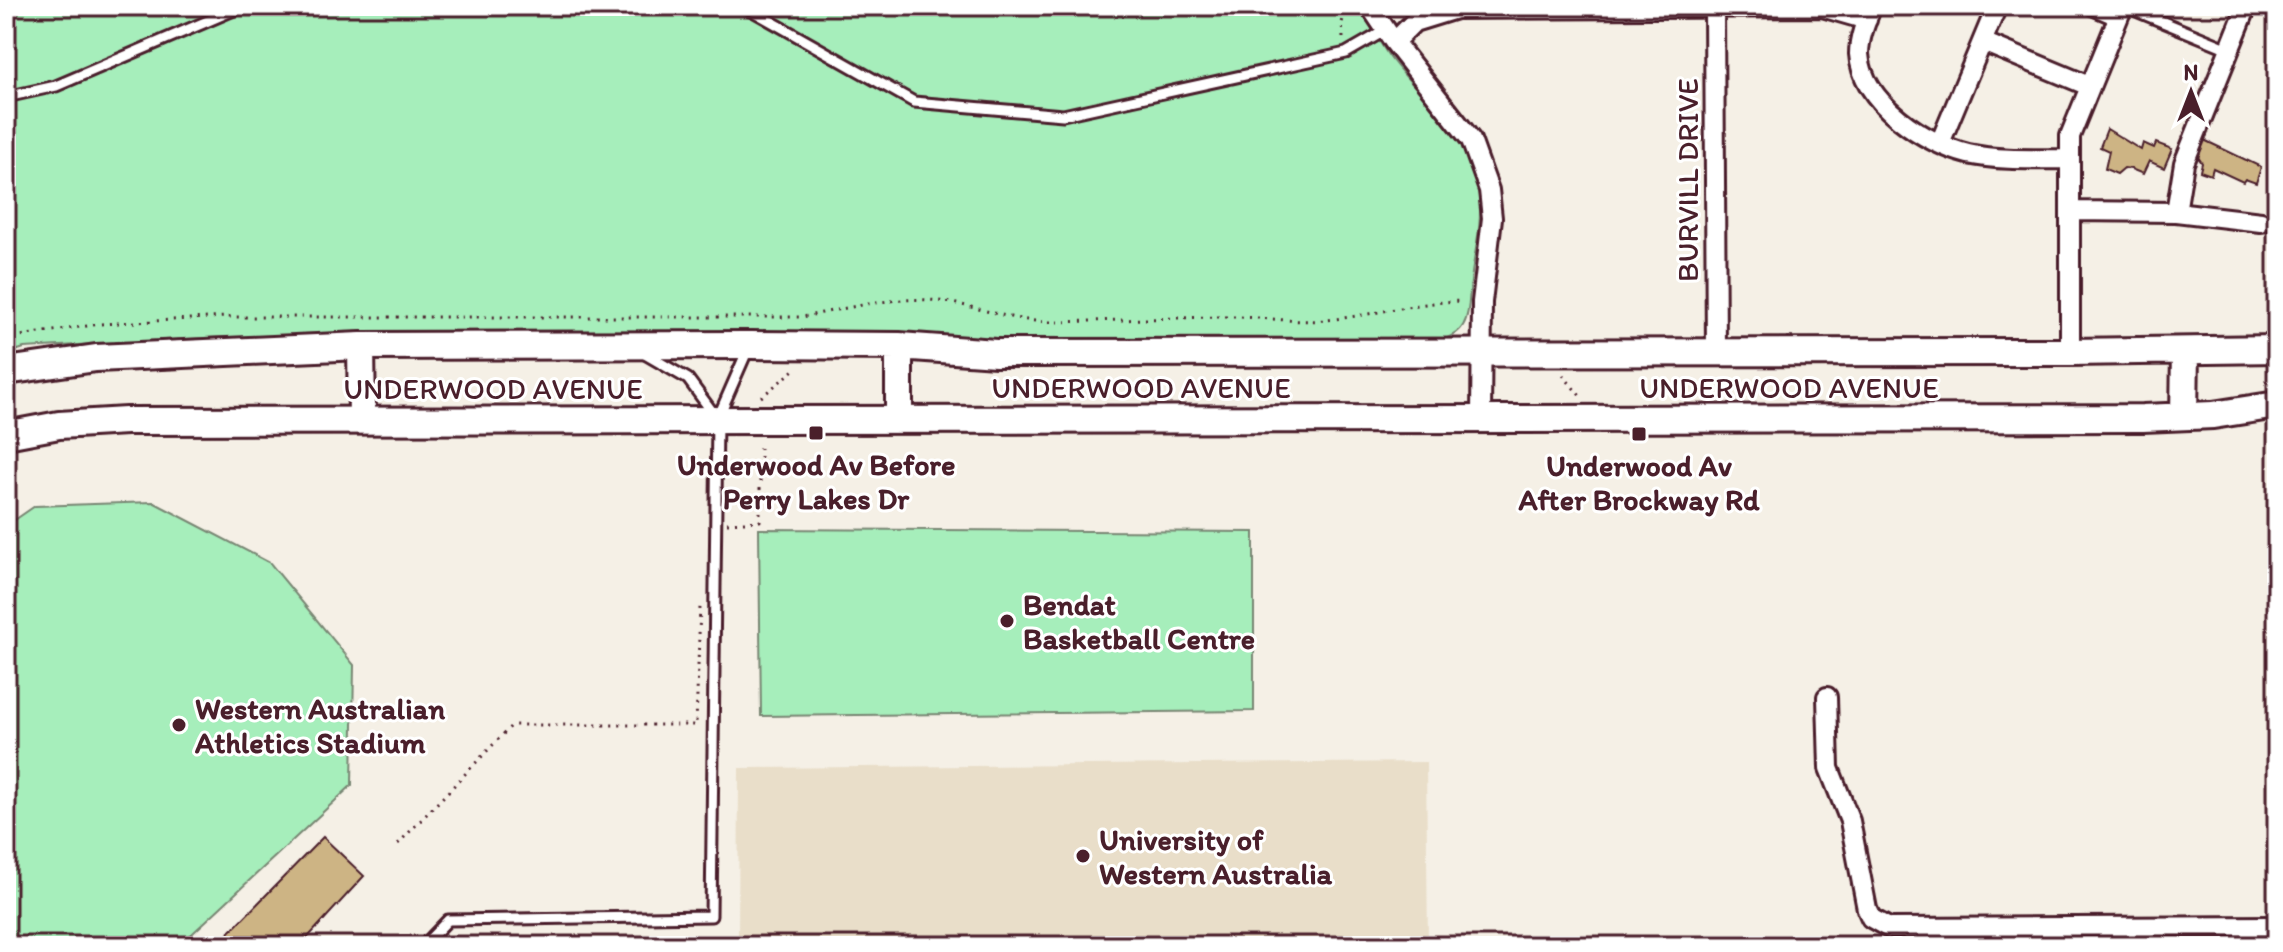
<svg xmlns="http://www.w3.org/2000/svg" width="2283" height="952" viewBox="0 0 2283 952" font-family="Itim,sans-serif">
<style>
.built{fill:#e9dec9}
.green{fill:#a6eebb;stroke:#788673;stroke-width:2}
.building{fill:#cdb484;stroke:#4a1f2b;stroke-width:2}
.lines{fill:none;stroke-linecap:round;stroke-linejoin:round}
.lane-casing{stroke:#4a1f2b;stroke-width:15}
.street-casing{stroke:#4a1f2b;stroke-width:24}
.secondary-casing{stroke:#4a1f2b;stroke-width:32}
.path{stroke:#4a1f2b;stroke-width:3;stroke-dasharray:2 6;stroke-linecap:butt}
.lane{stroke:#fff;stroke-width:9}
.street{stroke:#fff;stroke-width:18}
.secondary{stroke:#fff;stroke-width:26}
.poi-dot{fill:#4a1f2b;stroke:#fff;stroke-width:3}
.labels{text-anchor:middle;dominant-baseline:central;stroke-width:6;stroke-linejoin:round;paint-order:stroke}
.street-label{font-size:30px;fill:#4a1f2b;stroke:#fff}
.poi-label{font-size:30px;font-weight:bold;fill:#4a1f2b;stroke:#fff;text-anchor:start}
</style>
<rect width="100%" height="100%" fill="#f5f0e6"/>
<filter id="ink" filterUnits="userSpaceOnUse"><feTurbulence type="fractalNoise" baseFrequency=".0125" numOctaves="2"/><feDisplacementMap in="SourceGraphic" scale="16" xChannelSelector="R" yChannelSelector="G"/><feConvolveMatrix kernelMatrix="1 2 1 2 8 2 1 2 1" color-interpolation-filters="sRGB"/></filter>
<g filter="url(#ink)">
<path class="built" d="M1426 762 1428 946H544L738 944 739 768Z"/>
<path class="green" d="M6 6H1359C1370 23 1379 43 1391 59 1425 103 1472 136 1479 196 1483 224 1474 253 1471 281 1467 313 1472 335 1435 341H1050L784 332 222 337 24 348 6 354Z
M153 502 270 563 354 665 352 785 179 946H6V526L35 506Z
M759 529 1254 532V711L761 716Z"/>
<path class="building" d="M2107 129 2141 150 2143 143 2154 148 2156 143 2172 149 2164 168 2149 161 2143 174 2131 169 2124 168 2117 174 2105 169 2109 151 2100 147Z
M2204 140 2261 167 2256 183 2245 179 2243 182 2213 168 2211 175 2200 171 2202 163 2198 157Z
M323 837 364 876 300 946H216Z"/>
<g class="lines">
<defs>
<path id="lane" d="M744 6 914 102 1063 115 1346 53 1386 30
M2124 6 2229 49
M6 97 56 86 243 6
M645 354 688 379 716 417
M423 946 448 920 711 916 717 420 748 349"/>
<path id="street" d="M1370 6 1394 42 1471 140 1489 190 1492 218 1482 302 1481 419
M1872 6C1866 21 1859 38 1859 54 1862 103 1926 144 1968 154 2000 161 2035 159 2068 159
M2095 6 2118 16
M1714 8 1716 353
M1394 42 1414 22 1456 9 1822 7 1867 20
M1983 42 2089 86
M1940 143 1997 6
M2070 211 2176 212 2261 222
M2176 212 2184 163 2247 6
M2070 352V136L2123 6
M1827 697 1829 768 1850 821 1867 909 1871 918 1889 928 2277 926"/>
<path id="secondary" d="M361 346 362 420
M6 371 96 358 361 346 750 345 899 346 996 353 2070 352 2277 349
M2184 416 2185 351
M899 419V346
M6 435 59 425 126 421 2143 418 2213 415 2277 405"/>
</defs>
<use href="#lane" class="lane-casing"/>
<use href="#street" class="street-casing"/>
<use href="#secondary" class="secondary-casing"/>
<path class="path" d="M177 6V20
M1343 38 1342 23 1346 6
M2272 197 2277 199
M6 338 100 324 226 317H802C849 308 899 294 946 302 984 308 1013 322 1053 322 1113 321 1174 317 1234 317 1264 317 1295 323 1325 320 1373 316 1412 302 1463 301
M1563 375 1581 397
M761 397 798 367
M727 523 760 521V442
M398 844 512 725H696L700 606"/>
<use href="#lane" class="lane"/>
<use href="#street" class="street"/>
<use href="#secondary" class="secondary"/>
</g>
</g>
<g class="poi-dot">
<rect x="808" y="425" width="16" height="16" rx="4"/>
<rect x="1631" y="426" width="16" height="16" rx="4"/>
<circle cx="1007" cy="621" r="8"/>
<circle cx="179" cy="725" r="8"/>
<circle cx="1083" cy="856" r="8"/>
</g>
<g class="labels">
<g class="street-label">
<text transform="translate(1687 180) rotate(-90)">BURVILL DRIVE</text>
<text x="1141" y="387">UNDERWOOD AVENUE</text>
<text x="1789" y="387">UNDERWOOD AVENUE</text>
<text x="493" y="388">UNDERWOOD AVENUE</text>
</g>
<g class="poi-label">
<text x="816" y="464" text-anchor="middle">Underwood Av Before<tspan x="816" dy="34">Perry Lakes Dr</tspan></text>
<text x="1639" y="465" text-anchor="middle">Underwood Av<tspan x="1639" dy="34">After Brockway Rd</tspan></text>
<text x="1023" y="604">Bendat<tspan x="1023" dy="34">Basketball Centre</tspan></text>
<text x="195" y="708">Western Australian<tspan x="195" dy="34">Athletics Stadium</tspan></text>
<text x="1099" y="839">University of<tspan x="1099" dy="34">Western Australia</tspan></text>
</g>
</g>
<rect width="2283" height="952" fill="none" stroke="#fff" stroke-width="32"/>
<rect x="16" y="16" width="2251" height="920" fill="none" stroke="#4a1f2b" stroke-width="3" filter="url(#ink)"/>
<g transform="translate(2191 92)" stroke="#ffffff" stroke-width="6" paint-order="stroke">
<path d="M0-6L14 30L0 20L-14 30Z" fill="#4a1f2b"/>
<text y="-12" font-size="22" font-weight="bold" text-anchor="middle" fill="#4a1f2b">N</text>
</g>
</svg>
